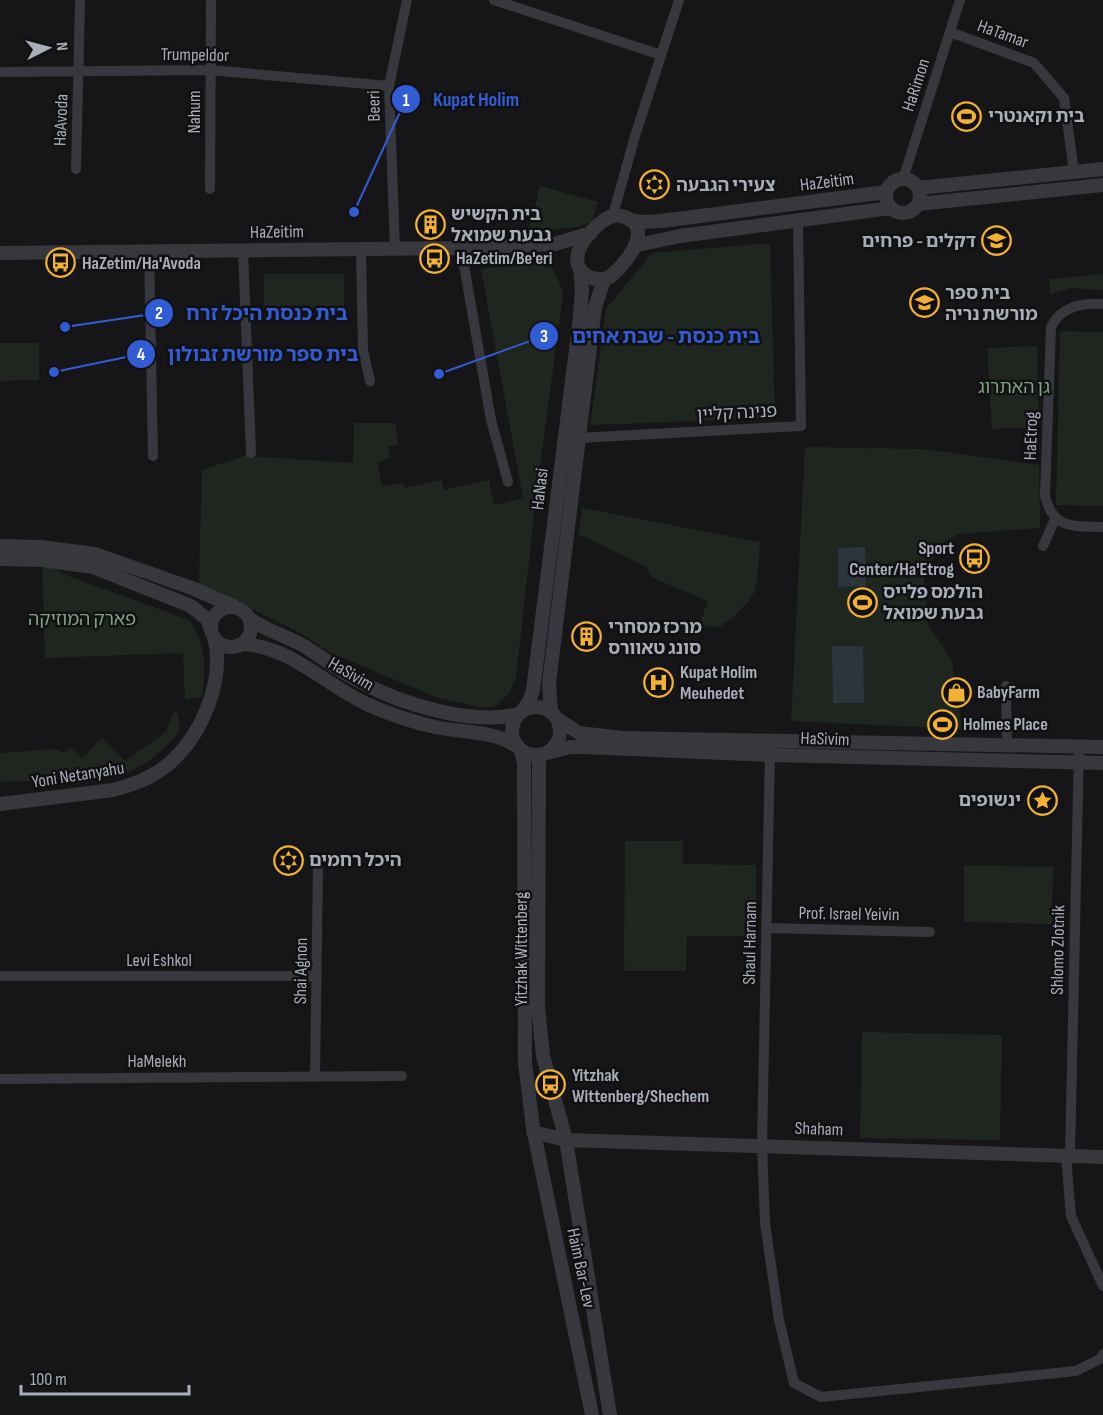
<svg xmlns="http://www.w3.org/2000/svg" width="1103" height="1415" viewBox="0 0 1103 1415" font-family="'Sofia Sans Condensed','Noto Sans Hebrew',sans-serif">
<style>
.green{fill:#1e261f}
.water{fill:#2c353c}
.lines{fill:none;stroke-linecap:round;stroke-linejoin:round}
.minor{stroke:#37383d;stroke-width:10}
.tertiary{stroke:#37383d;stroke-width:14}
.labels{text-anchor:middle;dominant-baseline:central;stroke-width:5;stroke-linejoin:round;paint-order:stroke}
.street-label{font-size:18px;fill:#a8adb8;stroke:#111113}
.poi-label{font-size:18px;font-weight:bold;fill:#a8adb8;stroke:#111113;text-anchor:start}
.park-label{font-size:18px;fill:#7fa381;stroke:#111113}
.leader{fill:none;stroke:#325cd3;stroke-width:2}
.callout-dot{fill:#325cd3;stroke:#111113;stroke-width:2}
.mark-label{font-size:18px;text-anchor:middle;font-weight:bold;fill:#fff}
.callout-label{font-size:20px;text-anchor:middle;font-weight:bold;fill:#325cd3;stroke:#111113;stroke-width:5;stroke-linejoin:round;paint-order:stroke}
</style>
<rect width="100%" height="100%" fill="#161618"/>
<path class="green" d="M540 186 598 202 592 222 577 227 528 232Z
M770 243 775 418 590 425 606 309 652 253Z
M545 262C556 269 560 283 563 295L538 481 516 678 510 692 498 705 484 708 438 698 329 652 299 632 199 583 202 470 245 456 353 463 354 423H395L398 445 388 447 390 458 377 462 382 486 403 483 405 488 441 480 444 490 489 480 494 505 523 498 481 269Z
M264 274H344V308H264Z
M1103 274V290L1071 288 1050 294 1049 279Z
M1060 331 1103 332V506L1056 505Z
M0 343H39V380L0 381Z
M1037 346 1039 427 992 429 987 348Z
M805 447 923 449 1039 465 1040 528 958 534 938 546 924 579 928 625 952 660 962 729 791 721Z
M582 508 760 542C756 593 762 595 720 627L699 626 708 601 653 578 646 567 578 534Z
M42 560 63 574 189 620C207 645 206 668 202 697L185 700 183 653 45 658Z
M174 711 178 714 180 729C168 746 154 759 135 769 112 782 30 780 0 782V753L55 749 63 753 71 747 82 758 102 738 125 761 166 732Z
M625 841H683V864L756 865V936H687L686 971H624Z
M964 865 1053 867 1052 924 964 922Z
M862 1032 1002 1035 1000 1140 860 1138Z"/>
<path class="water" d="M865 547 866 586 838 587V548Z
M832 646H863L864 703H833Z"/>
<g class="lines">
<path class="minor" d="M494 0 661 55
M950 32 1034 63 1064 98 1074 172
M0 72 210 70 389 86
M76 169 80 0
M903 179 960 0
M210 189 211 0
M613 215 635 136 679 0
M461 248 491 420 508 482
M361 249 363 350 370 381
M395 249 389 86 407 0
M243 250 251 453
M149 252 153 456
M1103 304C1082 303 1061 306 1051 327L1045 496C1053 530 1074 526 1103 527
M578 438 801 426 798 222
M1043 546 1055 519
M1006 686 1007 745
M770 750 762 1145 765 1223 779 1320 794 1383 821 1397 1076 1371 1100 1359 1103 1354
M766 928 930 932
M0 976H317
M315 1077 318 867
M0 1079 402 1076
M1066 1156 1071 1216 1103 1286
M1070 1156 1079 746"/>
<path class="tertiary" d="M886 196a17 17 0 1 1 34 0a17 17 0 1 1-34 0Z
M918 188 1103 169
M918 204 1103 185
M617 215C659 222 628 262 610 277 593 284 573 273 578 253 582 238 602 217 617 215Z
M630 220 642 222 661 221 886 192
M637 245 680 236 891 208
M0 253 461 248 555 244 591 233
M0 546 41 547 95 554 192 588 233 606
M0 559 42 560 93 567 191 606 207 619 211 630
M211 627a20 20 0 1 1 40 0a20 20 0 1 1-40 0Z
M250 619C267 631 286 636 304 646 322 657 339 671 359 681 401 704 471 726 519 714
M242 644C291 646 326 686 369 705 389 714 413 722 435 727 463 733 490 730 515 745
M512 731a24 24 0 1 1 48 0a24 24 0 1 1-48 0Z
M522 711 529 702 533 690 579 326 582 291 580 269
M551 712 549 683 595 307 604 280
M556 718 579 733 623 738 1103 747
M521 751 524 763 525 1063 533 1128 592 1415
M547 753 570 747H585L770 755 1103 763
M539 756 538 1006 543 1056 566 1140 610 1415
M0 804 113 790C136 784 157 776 174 759 204 730 225 677 214 637
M533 1132 566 1140 1103 1157"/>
</g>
<defs>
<symbol id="stadium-ring" viewBox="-11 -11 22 22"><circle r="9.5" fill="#111113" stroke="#f2b134" stroke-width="1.5"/><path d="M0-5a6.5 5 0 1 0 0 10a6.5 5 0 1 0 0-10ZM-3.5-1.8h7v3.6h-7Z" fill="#f2b134"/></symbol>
<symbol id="synagogue-ring" viewBox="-11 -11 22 22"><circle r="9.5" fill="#111113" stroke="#f2b134" stroke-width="1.5"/><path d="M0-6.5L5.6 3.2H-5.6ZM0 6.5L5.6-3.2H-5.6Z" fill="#f2b134"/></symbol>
<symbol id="building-ring" viewBox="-11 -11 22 22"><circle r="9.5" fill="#111113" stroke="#f2b134" stroke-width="1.5"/><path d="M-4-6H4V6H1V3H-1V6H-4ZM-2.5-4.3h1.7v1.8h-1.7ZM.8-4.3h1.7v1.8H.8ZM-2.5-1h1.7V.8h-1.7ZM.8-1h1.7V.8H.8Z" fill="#f2b134"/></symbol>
<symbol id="school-ring" viewBox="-11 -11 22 22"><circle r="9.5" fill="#111113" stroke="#f2b134" stroke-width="1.5"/><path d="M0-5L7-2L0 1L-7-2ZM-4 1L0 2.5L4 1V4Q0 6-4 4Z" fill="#f2b134"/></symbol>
<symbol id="bus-ring" viewBox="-11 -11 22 22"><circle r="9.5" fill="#111113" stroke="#f2b134" stroke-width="1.5"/><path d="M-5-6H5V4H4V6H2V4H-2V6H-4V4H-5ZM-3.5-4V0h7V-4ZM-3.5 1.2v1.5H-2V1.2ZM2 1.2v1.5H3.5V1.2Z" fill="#f2b134"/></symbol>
<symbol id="hospital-ring" viewBox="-11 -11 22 22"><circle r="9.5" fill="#111113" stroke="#f2b134" stroke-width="1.5"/><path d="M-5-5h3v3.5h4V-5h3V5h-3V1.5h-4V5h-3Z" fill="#f2b134"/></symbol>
<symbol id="shop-ring" viewBox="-11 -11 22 22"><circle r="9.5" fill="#111113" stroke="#f2b134" stroke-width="1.5"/><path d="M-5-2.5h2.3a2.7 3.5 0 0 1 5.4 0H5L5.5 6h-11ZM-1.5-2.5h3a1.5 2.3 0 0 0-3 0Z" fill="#f2b134"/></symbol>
<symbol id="sight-ring" viewBox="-11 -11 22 22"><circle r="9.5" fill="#111113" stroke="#f2b134" stroke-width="1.5"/><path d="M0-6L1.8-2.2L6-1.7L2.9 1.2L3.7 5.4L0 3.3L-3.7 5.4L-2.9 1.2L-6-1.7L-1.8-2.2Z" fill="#f2b134"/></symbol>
</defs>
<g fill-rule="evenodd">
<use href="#stadium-ring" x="950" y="100" width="33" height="33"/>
<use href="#synagogue-ring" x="638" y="168" width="33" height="33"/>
<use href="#building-ring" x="414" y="208" width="33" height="33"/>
<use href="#school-ring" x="980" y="224" width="33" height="33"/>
<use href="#bus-ring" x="418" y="242" width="33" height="33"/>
<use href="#bus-ring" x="44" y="246" width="33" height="33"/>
<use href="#school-ring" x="908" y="286" width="33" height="33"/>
<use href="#bus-ring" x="958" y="542" width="33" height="33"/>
<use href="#stadium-ring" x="846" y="586" width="33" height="33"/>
<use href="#building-ring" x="570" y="620" width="33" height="33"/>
<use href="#hospital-ring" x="642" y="666" width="33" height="33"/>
<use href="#shop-ring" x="940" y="676" width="33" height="33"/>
<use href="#stadium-ring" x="926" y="708" width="33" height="33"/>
<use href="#sight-ring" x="1026" y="784" width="33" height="33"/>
<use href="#synagogue-ring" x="272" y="844" width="33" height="33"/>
<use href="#bus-ring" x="534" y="1068" width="33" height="33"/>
</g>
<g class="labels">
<g class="street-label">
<text transform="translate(1003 34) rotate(20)">HaTamar</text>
<text transform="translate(195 55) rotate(1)">Trumpeldor</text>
<text transform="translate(916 85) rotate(-72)">HaRimon</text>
<text transform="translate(374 106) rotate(-91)">Beeri</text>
<text transform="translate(194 112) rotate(-90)">Nahum</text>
<text transform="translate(61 120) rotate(-88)">HaAvoda</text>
<text transform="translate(827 182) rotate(-7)">HaZeitim</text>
<text transform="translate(277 232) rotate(-1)">HaZeitim</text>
<text transform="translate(737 413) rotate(-3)">פנינה קליין</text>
<text transform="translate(1031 436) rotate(-88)">HaEtrog</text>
<text transform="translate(540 489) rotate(-83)">HaNasi</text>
<text transform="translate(351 674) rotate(30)">HaSivim</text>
<text transform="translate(825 739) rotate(2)">HaSivim</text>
<text transform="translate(78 775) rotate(-9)">Yoni Netanyahu</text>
<text transform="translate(849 914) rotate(1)">Prof. Israel Yeivin</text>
<text transform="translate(750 943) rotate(-89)">Shaul Harnam</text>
<text transform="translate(521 949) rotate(-90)">Yitzhak Wittenberg</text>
<text transform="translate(1058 950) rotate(-89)">Shlomo Zlotnik</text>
<text x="159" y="960">Levi Eshkol</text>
<text transform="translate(301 971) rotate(-89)">Shai Agnon</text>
<text x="157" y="1061">HaMelekh</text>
<text transform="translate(819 1129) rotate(2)">Shaham</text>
<text transform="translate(581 1268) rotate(78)">Haim Bar-Lev</text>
</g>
<g class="poi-label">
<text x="988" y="116">בית וקאנטרי</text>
<text x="676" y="185">צעירי הגבעה</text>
<text x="451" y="214">בית הקשיש<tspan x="451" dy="21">גבעת שמואל</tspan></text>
<text x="976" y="241" text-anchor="end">דקלים - פרחים</text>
<text x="456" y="258">HaZetim/Be'eri</text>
<text x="82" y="263">HaZetim/Ha'Avoda</text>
<text x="945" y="293">בית ספר<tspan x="945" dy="21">מורשת נריה</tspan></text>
<text x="954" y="548" text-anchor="end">Sport<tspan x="954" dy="21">Center/Ha'Etrog</tspan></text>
<text x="883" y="592">הולמס פלייס<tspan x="883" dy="21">גבעת שמואל</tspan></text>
<text x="608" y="627">מרכז מסחרי<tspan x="608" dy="21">סונג טאוורס</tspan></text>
<text x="680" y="672">Kupat Holim<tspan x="680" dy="21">Meuhedet</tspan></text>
<text x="977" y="692">BabyFarm</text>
<text x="963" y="724">Holmes Place</text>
<text x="1021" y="800" text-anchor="end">ינשופים</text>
<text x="309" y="860">היכל רחמים</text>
<text x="572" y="1075">Yitzhak<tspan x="572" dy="21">Wittenberg/Shechem</tspan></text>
</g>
<g class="park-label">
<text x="1014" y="387">גן האתרוג</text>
<text x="82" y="619">פארק המוזיקה</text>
</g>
</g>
<path class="leader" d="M354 212L406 99M65 327L159 313M439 374L544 336M54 372L141 354"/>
<g class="callout-dot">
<circle cx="354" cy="212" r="6"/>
<circle cx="65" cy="327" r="6"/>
<circle cx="439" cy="374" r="6"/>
<circle cx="54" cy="372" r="6"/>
<circle cx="406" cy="99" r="15"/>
<circle cx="159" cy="313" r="15"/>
<circle cx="544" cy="336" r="15"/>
<circle cx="141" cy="354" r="15"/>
</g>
<g class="mark-label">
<text x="406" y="106">1</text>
<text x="159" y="319">2</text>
<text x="544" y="342">3</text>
<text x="141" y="360">4</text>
</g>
<g class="callout-label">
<text x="476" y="106">Kupat Holim</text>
<text x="267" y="320">בית כנסת היכל זרח</text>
<text x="666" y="343">בית כנסת - שבת אחים</text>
<text x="263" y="361">בית ספר מורשת זבולון</text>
</g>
<g transform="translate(48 48) rotate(84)" stroke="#111113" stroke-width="4.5" paint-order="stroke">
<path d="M0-4.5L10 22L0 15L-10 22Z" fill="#a8adb8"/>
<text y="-9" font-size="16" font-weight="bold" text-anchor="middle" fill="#a8adb8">N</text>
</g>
<path d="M21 1385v9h168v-9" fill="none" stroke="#a8adb8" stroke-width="3"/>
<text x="30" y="1385" font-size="18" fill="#a8adb8" stroke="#111113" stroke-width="4.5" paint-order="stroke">100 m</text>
</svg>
